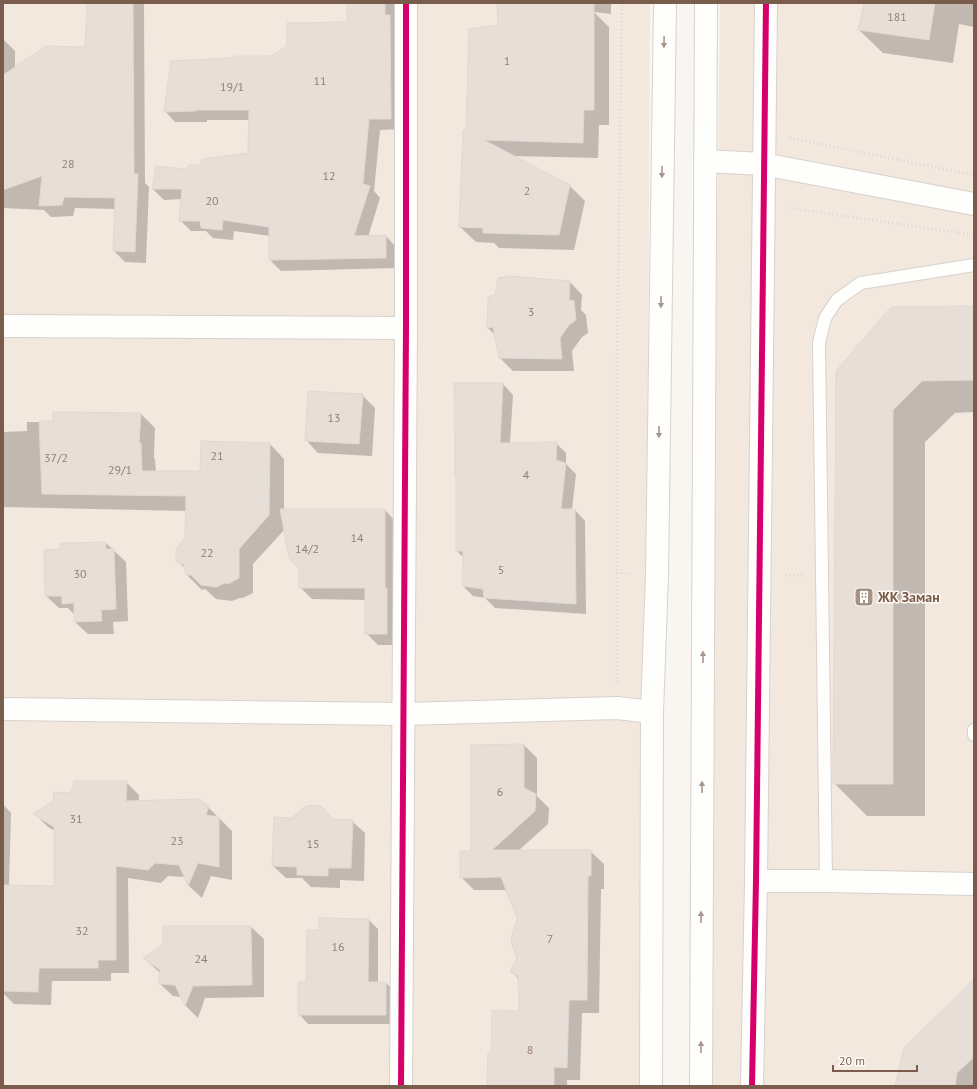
<svg xmlns="http://www.w3.org/2000/svg" width="977" height="1089" viewBox="0 0 977 1089" font-family="'PT Sans',sans-serif">
<style>
.residential{fill:#f2e8de}
.shadow{fill:#0003}
.building{fill:#e6ded7;stroke:#e2d8d2}
.lines{fill:none;stroke-linecap:round;stroke-linejoin:round}
.lane-casing{stroke:#d7d1cb;stroke-width:14}
.street-casing{stroke:#d7d1cb;stroke-width:24}
.secondary-casing{stroke:#d9d2cb;stroke-width:24}
.path{stroke:#dcd5d0;stroke-width:2.5;stroke-dasharray:1 3;stroke-linecap:butt}
.lane{stroke:#fefefd;stroke-width:12}
.street{stroke:#fefefd;stroke-width:22}
.secondary{stroke:#fefefd;stroke-width:22}
.cycleway-casing{stroke:#fffaf3;stroke-width:8}
.cycleway{stroke:#d6006c;stroke-width:6}
.oneway{fill:#a8958b}
.labels{text-anchor:middle;dominant-baseline:central;stroke-width:3;stroke-linejoin:round;paint-order:stroke}
.number-label{font-size:12px;fill:#977e72}
.poi-label{font-size:14px;font-weight:bold;fill:#7a5c4d;stroke:#fffaf3;text-anchor:start}
</style>
<rect width="100%" height="100%" fill="#f9f5f0"/>
<path class="residential" d="M3 3H650L644 1086H3Z
M720 3H974V1086H706Z"/>
<path class="shadow" d="M88 3H142L144 5 145 183 149 187 146 263 125 262 114 251 115 209 75 208 73 216 51 217 44 210 3 208V39L15 51V69L86 48Z
M348 3H395L402 129 380 130 374 191 380 198 368 237 386 236 396 247V268L281 271 270 260V236L234 231 233 240 213 238 206 231H191L180 220 182 199 164 200 153 189 186 170 249 154 250 120H207V122H175L165 111 272 57 348 23Z
M496 3H611V14L594 12 609 27V125H599L598 158 511 156 570 186 585 201 574 250 499 248 494 243 476 242 460 227 467 132 589 12Z
M865 3H974V27L959 24 953 63 883 53 859 30Z
M509 277 570 282 582 295 581 310 586 315 588 333 582 337 572 351 574 371H513L500 358 496 336 488 328 489 297 496 296Z
M974 307V412L955 413 925 442V816H867L834 783 837 372Z
M503 384 513 395 510 444 556 443 566 453V464L576 474 572 510H575L585 521 586 614 495 608 485 598 473 596 463 586 464 558 457 551V478L456 477Z
M362 395 375 408 372 456 318 453 306 440Z
M141 414 155 428 154 458 155 459 156 472H201L270 444 284 459V510H385L396 522 398 645H378L366 633V600L312 599 300 587V569L285 529 253 564V593L243 598H240L232 601 216 599 205 589 202 590 187 575 186 569 177 561 186 537V511L3 507V432L27 431V422H54Z
M106 543 126 562 128 621 113 622 114 634H88L75 622V615L68 608H59L46 596 61 550Z
M524 745 537 758V796L549 808 548 824 518 851H590L604 864V889H601L599 1013H582L580 1080H567V1086H488L520 1012 519 979 512 972 518 958V918L507 890H474L461 877 472 852Z
M126 782 139 795V802L208 807 232 831V880L211 876 202 898 189 886 185 877 168 876 161 883 128 878 129 973H111V981H52L51 1005 14 1004 3 993V804L11 813 9 886 54 887 55 831 48 827 35 814 72 794Z
M352 821 365 833 364 881 340 880V888L311 887 302 878H286L273 866Z
M369 920 378 929V983H386L395 992V1024H308L299 1014 320 931Z
M164 927H251L264 939V997L205 998 198 1018 186 1006 181 997 173 996 160 984V973L144 958 164 946Z
M974 980V1086H896Z"/>
<path class="building" d="M87 3H133L134 174H138L135 252 113 251 115 198 64 197 62 205 39 206 42 176 3 190V75L46 46 85 47Z
M347 3H385V15H390L391 119H369L363 184 370 186 354 236 386 235V258L269 260V227L223 220 222 230 201 228 200 221H179L182 189H152L156 166 186 169 189 165H201L202 159 248 153 249 110H196V111L164 112 171 61 232 58 235 56H271L287 46V23L347 22Z
M497 3H594V110H584L583 143 484 140 570 185 559 235 483 233V228L459 227 463 130 466 131 469 29 498 25Z
M864 3H935L929 40 858 30Z
M509 276 570 281 569 300 574 301 576 320 569 325 560 338 562 359 499 358 493 327 487 328 488 297 495 295 498 278Z
M974 306V380L922 381 893 410V784H833L836 371 891 307Z
M454 383H503L500 443 557 442 556 460 566 463 561 509H575L576 604 484 598 483 589 462 586 463 551H456V477H455Z
M308 391 363 394 359 444 305 441Z
M53 412 141 413 139 443H141L142 471H200L201 441 270 443 269 515 239 549V578L228 584 225 583 216 587 201 585 191 575H186L184 565 176 561V549L185 537 186 496 42 494 39 421H53Z
M280 509H385V588H387V634H365V588H299V569L289 558Z
M106 542V549H114L116 609 101 610 102 621 74 622V603L62 604V596H45L44 550 60 549V543Z
M524 744V788L536 794 535 811 492 850H591V876H588L587 1000H569L567 1068 554 1067V1086H487L488 1053 491 1050 492 1010 519 1011 518 976 510 972 517 958 511 942 512 935 517 918 501 877 460 878V851H471V745Z
M74 781H127L126 801 199 799 209 806 206 815 219 817V867L198 863 188 886 179 865 155 863 148 870 116 866V960H98V968H39L38 992 3 991 4 885 54 886V827L33 814 53 801 54 792 71 793Z
M313 805 321 806 333 819 353 820 351 868H328V876L297 875V867L272 866 274 817 292 818 304 807Z
M319 918 369 919 368 982H386V1015H298V982H306L307 930H319Z
M163 926H251L252 985 193 986 185 1006 175 985 159 984 160 970 143 958 163 945Z
M974 979V1057L957 1073 955 1086H895L904 1048Z"/>
<g class="lines">
<defs>
<path id="lane" d="M974 730V735
M826 881 819 343 825 318 837 300 861 283 974 265"/>
<path id="street" d="M705 161 763 164 974 204
M3 326 406 328
M3 709 404 714 617 708 652 712
M756 881H826L974 884
M401 1086 406 328V3
M752 1086 756 881 766 3"/>
<path id="secondary" d="M651 1086 652 712 657 575 665 3
M701 1086 706 3"/>
</defs>
<use href="#lane" class="lane-casing"/>
<use href="#street" class="street-casing"/>
<use href="#secondary" class="secondary-casing"/>
<path class="path" d="M790 138 974 175
M789 208 974 235
M617 573 633 574
M785 575H802
M617 682V362L622 3"/>
<use href="#lane" class="lane"/>
<use href="#street" class="street"/>
<use href="#secondary" class="secondary"/>
<defs>
<path id="cycleway" d="M401 1086 406 328V3
M752 1086 756 881 766 3"/>
</defs>
<use href="#cycleway" class="cycleway-casing"/>
<use href="#cycleway" class="cycleway"/>
</g>
<defs><path id="oneway-solid" d="M-6-.8H1V-3.2L6.5 0L1 3.2V.8H-6Z"/></defs>
<g class="oneway">
<use href="#oneway-solid" transform="translate(664 42) rotate(91)"/>
<use href="#oneway-solid" transform="translate(662 172) rotate(91)"/>
<use href="#oneway-solid" transform="translate(661 302) rotate(91)"/>
<use href="#oneway-solid" transform="translate(659 432) rotate(91)"/>
<use href="#oneway-solid" transform="translate(703 657) rotate(-90)"/>
<use href="#oneway-solid" transform="translate(702 787) rotate(-90)"/>
<use href="#oneway-solid" transform="translate(701 917) rotate(-90)"/>
<use href="#oneway-solid" transform="translate(701 1047) rotate(-90)"/>
</g>
<defs>
<symbol id="building-square" viewBox="-11 -11 22 22"><rect x="-9" y="-9" width="18" height="18" rx="4" fill="#a69286" stroke="#fffaf3"/><path d="M-4-6H4V6H1V3H-1V6H-4ZM-2.5-4.3h1.7v1.8h-1.7ZM.8-4.3h1.7v1.8H.8ZM-2.5-1h1.7V.8h-1.7ZM.8-1h1.7V.8H.8Z" fill="#fff"/></symbol>
</defs>
<g fill-rule="evenodd">
<use href="#building-square" x="853" y="586" width="22" height="22"/>
</g>
<g class="labels">
<g class="number-label">
<text x="897" y="16">181</text>
<text x="507" y="60">1</text>
<text x="320" y="80">11</text>
<text x="232" y="86">19/1</text>
<text x="68" y="163">28</text>
<text x="329" y="175">12</text>
<text x="527" y="190">2</text>
<text x="212" y="200">20</text>
<text x="531" y="311">3</text>
<text x="334" y="417">13</text>
<text x="217" y="455">21</text>
<text x="56" y="457">37/2</text>
<text x="120" y="469">29/1</text>
<text x="526" y="474">4</text>
<text x="357" y="537">14</text>
<text x="307" y="548">14/2</text>
<text x="207" y="552">22</text>
<text x="501" y="569">5</text>
<text x="80" y="573">30</text>
<text x="500" y="791">6</text>
<text x="76" y="818">31</text>
<text x="177" y="840">23</text>
<text x="313" y="843">15</text>
<text x="82" y="930">32</text>
<text x="550" y="938">7</text>
<text x="338" y="946">16</text>
<text x="201" y="958">24</text>
<text x="530" y="1049">8</text>
</g>
<g class="poi-label">
<text x="878" y="597">ЖК Заман</text>
</g>
</g>
<rect width="977" height="1089" fill="none" stroke="#7a5c4d" stroke-width="8"/>
<path d="M833 1065v6h84v-6" fill="none" stroke="#7a5c4d" stroke-width="2"/>
<text x="839" y="1065" font-size="12" fill="#7a5c4d" stroke="#fffaf3" stroke-width="3" paint-order="stroke">20 m</text>
</svg>
